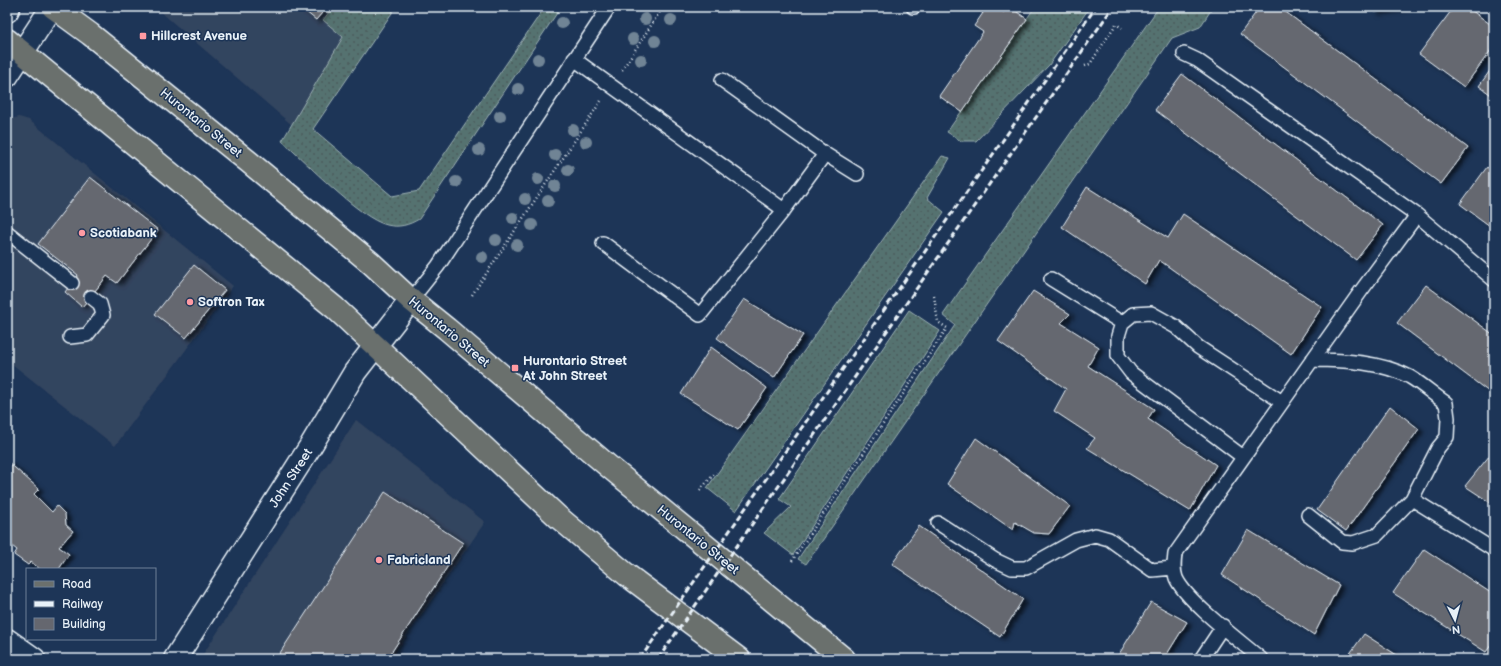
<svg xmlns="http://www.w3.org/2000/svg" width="1501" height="666" viewBox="0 0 1501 666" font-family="'Balsamiq Sans',sans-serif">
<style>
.built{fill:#33445e}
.grass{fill:url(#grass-dots);stroke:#9eb2b4}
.building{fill:#65676f;stroke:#e8f1f8;filter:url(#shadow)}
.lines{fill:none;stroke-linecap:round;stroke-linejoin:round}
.service-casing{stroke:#e8f1f8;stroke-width:16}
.minor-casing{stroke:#e8f1f8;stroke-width:25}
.tertiary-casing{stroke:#e8f1f8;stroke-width:25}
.primary-casing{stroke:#e8f1f8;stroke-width:25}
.path{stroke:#e8f1f8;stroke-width:2.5;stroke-dasharray:1 3;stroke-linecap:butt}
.service{stroke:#1d3557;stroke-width:13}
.minor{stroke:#1d3557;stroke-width:22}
.tertiary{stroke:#1d3557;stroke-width:22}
.primary{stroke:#6b706d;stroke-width:22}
.rail{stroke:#e8f1f8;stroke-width:3;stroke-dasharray:6 3;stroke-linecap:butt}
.tree{fill:#708495}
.poi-dot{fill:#ff9aa2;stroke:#1d3557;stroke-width:1.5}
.labels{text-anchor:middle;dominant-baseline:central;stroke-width:3;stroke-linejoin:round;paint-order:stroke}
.poi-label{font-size:13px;font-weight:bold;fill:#e8f1f8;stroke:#1d3557;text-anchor:start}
.street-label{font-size:13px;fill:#e8f1f8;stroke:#1d3557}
</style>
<defs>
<pattern id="grass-dots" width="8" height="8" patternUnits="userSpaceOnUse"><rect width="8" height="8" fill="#547270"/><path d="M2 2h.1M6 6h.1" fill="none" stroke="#4c5b5b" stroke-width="1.8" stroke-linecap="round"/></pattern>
<filter id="shadow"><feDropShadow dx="4.5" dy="2.5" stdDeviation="2" flood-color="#0009"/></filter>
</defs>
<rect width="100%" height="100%" fill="#1d3557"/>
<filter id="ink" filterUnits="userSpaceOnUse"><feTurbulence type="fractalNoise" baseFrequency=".025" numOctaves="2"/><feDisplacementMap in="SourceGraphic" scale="8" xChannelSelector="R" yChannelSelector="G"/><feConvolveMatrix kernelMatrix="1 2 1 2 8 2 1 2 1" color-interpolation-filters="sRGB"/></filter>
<g filter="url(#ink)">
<path class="built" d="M155 7H382L300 132Z
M19 117 29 120 233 286 115 446 7 360V120Z
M356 420 485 522 391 659H200Z"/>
<path class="grass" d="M333 7H396L313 129 392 196 419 191 545 7H561L419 219C409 225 399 228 387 225 360 219 305 161 282 141L343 37 323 20Z
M1035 7H1090L1049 65 976 141H961L947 132Z
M1159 7H1213L1200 27 1172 38 806 564 798 559 955 325 943 315Z
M942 156 950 158 927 198 944 212 736 511 707 488Z
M909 310 940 331 793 555 764 533 791 507 779 499Z"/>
<path class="building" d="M300 7H327L316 20Z
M1010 7 1027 19 962 112 939 96 983 32 974 26 983 13 975 8Z
M1260 7H1279L1468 148 1441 184 1240 34Z
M1374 7H1405L1375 12Z
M1454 7H1467L1494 27V46L1464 87 1419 54Z
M1494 65V97L1479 86Z
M1182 74 1383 225 1356 260 1155 110Z
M1487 167 1494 173V229L1460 204Z
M90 177 158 230 117 283 107 276 82 307 65 292 78 275 38 244Z
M1087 187 1168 238 1183 214 1322 307 1291 354 1159 260 1145 284 1062 227Z
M194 265 225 290 186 338 155 314Z
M1426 285 1494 335V386L1489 392 1397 323Z
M1033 291 1070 314 1061 323 1099 347 1088 366 1154 409 1148 419 1216 465 1190 511 1087 448 1095 438 1054 411 1066 389 998 341Z
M744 299 803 335 774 378 717 338Z
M711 347 767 388 738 430 681 394Z
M1390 406 1419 429 1346 531 1317 510Z
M976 438 1070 506 1049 534 1034 533 1015 522 1013 530 947 484Z
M1494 450V505L1465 486Z
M7 461 39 489 34 494 52 512 57 506 65 514 66 525 73 531 59 547 69 554 59 569H40L31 562 28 565 14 555 17 550 7 542Z
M385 492 463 543 387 659 379 657 378 659H276Z
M919 526 1023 599 1000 637 892 564Z
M1248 530 1339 585 1314 635 1222 575Z
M1424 549 1494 595V641L1486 652 1393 593Z
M1151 602 1187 622 1164 659H1116Z
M1364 634 1403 659H1346Z"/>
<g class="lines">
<defs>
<path id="service" d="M913 7H914
M1184 54 1197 60 1417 215 1494 280
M574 59 784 210 700 315 603 243
M722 80 825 154 784 210
M825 154 857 174
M7 232 72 283
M1051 279 1122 323
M411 300 438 266 609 7
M70 337 87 335 103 315 100 304 91 297
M1243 457 1131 373 1118 356V336L1122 323 1133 314 1151 313 1176 327 1198 347 1282 402
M1412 499 1494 550
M1308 515 1342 542 1353 543 1377 535 1412 499 1438 448 1447 437 1448 418 1446 403C1434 395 1422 384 1410 377 1381 362 1345 360 1312 360
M938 523 995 560 1012 568H1026L1076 540 1095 535 1109 539 1152 570 1173 568
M1201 659 1223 626
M1261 659C1240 641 1186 601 1176 578 1173 569 1174 563 1175 554L1361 291 1417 215"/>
<path id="minor" d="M7 640 34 659
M175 659 310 447 355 372 411 300"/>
<path id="tertiary" d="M7 11 9 7
M7 76 52 7"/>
<path id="primary" d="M53 7 90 34 249 162 371 263 411 300 447 329 607 465 844 659
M7 40 335 308 558 517 627 575 739 659"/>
</defs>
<use href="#service" class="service-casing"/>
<use href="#minor" class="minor-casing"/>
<use href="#tertiary" class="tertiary-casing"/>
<use href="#primary" class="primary-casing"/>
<path class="path" d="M997 7 1004 12
M1085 66 1090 64 1116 24 1122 28
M622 70 663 7
M472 295 601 101
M700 490 716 472
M792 561 947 328 938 322 934 296"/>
<use href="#service" class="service"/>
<use href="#minor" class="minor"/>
<use href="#tertiary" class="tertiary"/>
<use href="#primary" class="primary"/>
<path class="rail" d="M640 659 1096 7
M658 659 1113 7"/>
</g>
<g class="tree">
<circle cx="645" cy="19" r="6"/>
<circle cx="671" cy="20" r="6"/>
<circle cx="562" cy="23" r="6"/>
<circle cx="633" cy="39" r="6"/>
<circle cx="655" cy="41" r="6"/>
<circle cx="538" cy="59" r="6"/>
<circle cx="641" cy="60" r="6"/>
<circle cx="518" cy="89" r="6"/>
<circle cx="500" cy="116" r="6"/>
<circle cx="573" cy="130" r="6"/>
<circle cx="586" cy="142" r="6"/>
<circle cx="479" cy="150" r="6"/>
<circle cx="555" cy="155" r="6"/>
<circle cx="568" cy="170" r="6"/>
<circle cx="538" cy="179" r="6"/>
<circle cx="456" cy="182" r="6"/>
<circle cx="555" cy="186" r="6"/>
<circle cx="525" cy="199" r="6"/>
<circle cx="548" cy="201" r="6"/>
<circle cx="513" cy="218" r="6"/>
<circle cx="532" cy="225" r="6"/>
<circle cx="496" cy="240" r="6"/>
<circle cx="517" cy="245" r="6"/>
<circle cx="482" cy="257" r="6"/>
</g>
</g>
<g class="poi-dot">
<rect x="139" y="32" width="8" height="8" rx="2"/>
<circle cx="82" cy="233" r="4"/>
<circle cx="190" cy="302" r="4"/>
<rect x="511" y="364" width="8" height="8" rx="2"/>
<circle cx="379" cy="560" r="4"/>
</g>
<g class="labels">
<g class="poi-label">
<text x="151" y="36">Hillcrest Avenue</text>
<text x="90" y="233">Scotiabank</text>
<text x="198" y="302">Softron Tax</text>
<text x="523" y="361">Hurontario Street<tspan x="523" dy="15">At John Street</tspan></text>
<text x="387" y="560">Fabricland</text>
</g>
<g class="street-label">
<text transform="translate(201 123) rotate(39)">Hurontario Street</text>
<text transform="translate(449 332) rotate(40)">Hurontario Street</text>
<text transform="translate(291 478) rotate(-57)">John Street</text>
<text transform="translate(698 540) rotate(39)">Hurontario Street</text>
</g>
</g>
<rect width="1501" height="666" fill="none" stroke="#1d3557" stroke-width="24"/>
<rect x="12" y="12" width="1477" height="642" fill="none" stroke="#e8f1f8" stroke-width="1.5" filter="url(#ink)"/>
<rect x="26" y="568" width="130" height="72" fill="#1d3557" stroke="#6e8097"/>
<rect x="34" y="581" width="20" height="6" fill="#6b706d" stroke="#6e8097"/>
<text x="62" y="588" font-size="12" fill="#e8f1f8">Road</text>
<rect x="34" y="601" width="20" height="6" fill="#e8f1f8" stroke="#6e8097"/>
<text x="62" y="608" font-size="12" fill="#e8f1f8">Railway</text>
<rect x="34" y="618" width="20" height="12" fill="#65676f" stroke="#6e8097"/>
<text x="62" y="628" font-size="12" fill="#e8f1f8">Building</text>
<g transform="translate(1455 620) rotate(174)" stroke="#1d3557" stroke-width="3" paint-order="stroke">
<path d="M0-3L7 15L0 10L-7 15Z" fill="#e8f1f8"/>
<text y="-6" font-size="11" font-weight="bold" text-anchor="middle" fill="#e8f1f8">N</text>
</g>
</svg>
